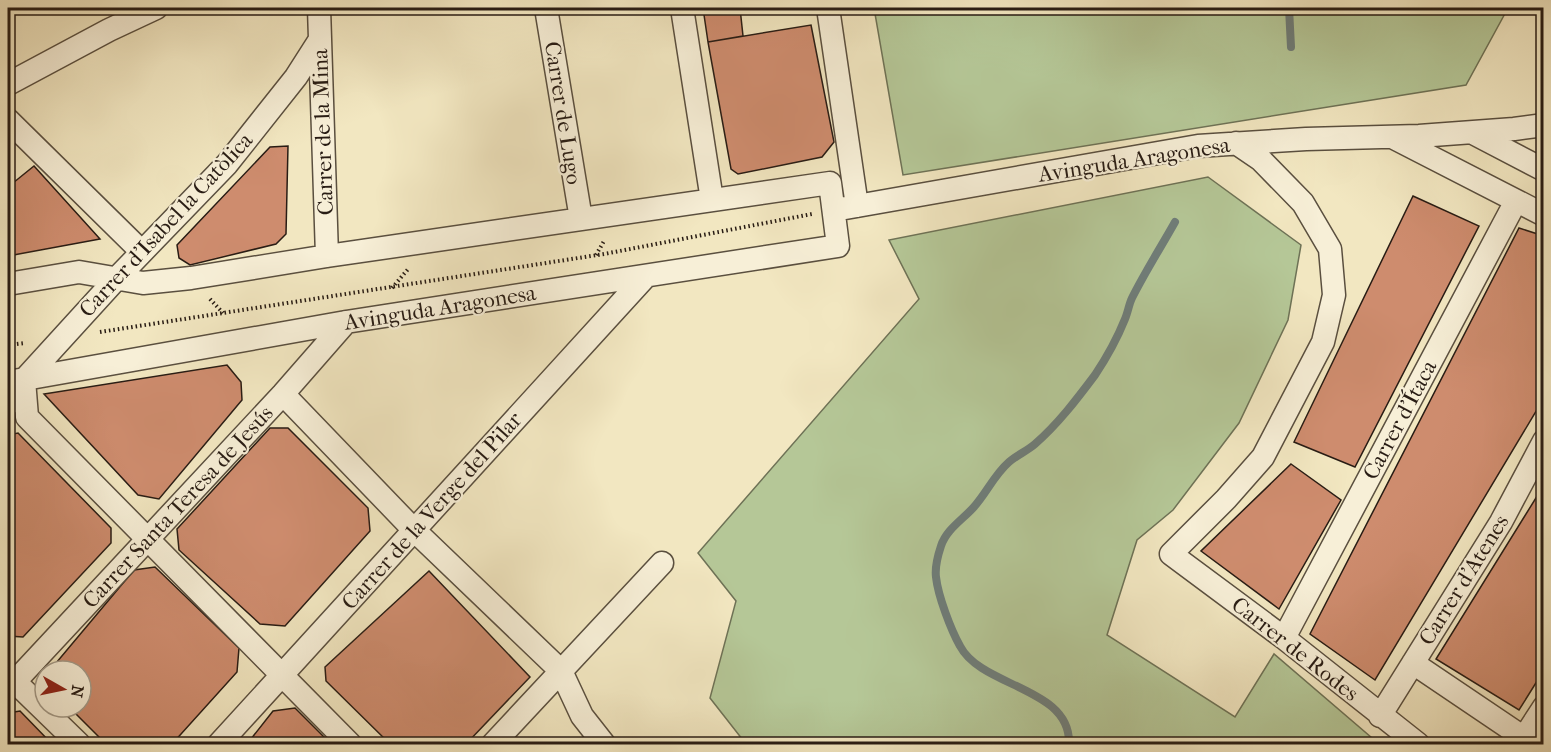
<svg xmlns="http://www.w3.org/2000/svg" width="1551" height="752" viewBox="0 0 1551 752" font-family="'IM FELL French Canon',serif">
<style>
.green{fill:#b5c797;stroke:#6e7256;stroke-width:1.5}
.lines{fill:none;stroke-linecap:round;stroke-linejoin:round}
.stream{stroke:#6f7d79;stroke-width:8}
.building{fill:#ce8c6e;stroke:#281c14;stroke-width:1.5}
.minor-casing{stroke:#5a4f3f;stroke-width:25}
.path{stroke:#281c14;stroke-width:4;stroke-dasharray:1.5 3;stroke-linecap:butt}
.minor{stroke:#f7efd7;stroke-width:22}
.labels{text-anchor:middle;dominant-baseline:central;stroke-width:4.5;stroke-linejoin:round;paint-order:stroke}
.street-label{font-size:22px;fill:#281c14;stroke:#f7efd7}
</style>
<rect width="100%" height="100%" fill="#f2e7c1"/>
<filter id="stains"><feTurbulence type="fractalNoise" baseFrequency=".00333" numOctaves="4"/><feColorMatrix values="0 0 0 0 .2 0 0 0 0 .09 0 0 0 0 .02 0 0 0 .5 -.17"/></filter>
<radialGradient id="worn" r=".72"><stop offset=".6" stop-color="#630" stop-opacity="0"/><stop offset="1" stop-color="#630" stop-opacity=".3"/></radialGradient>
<path class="green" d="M874 8H1508L1466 85 903 175Z
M1208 177 1301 245 1288 320 1239 423 1173 510 1137 540 1107 635 1235 717 1274 654 1379 744H746L710 698 736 601 698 553 919 299 889 240Z"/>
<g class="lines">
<path class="stream" d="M1289 8 1291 47
M1069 744C1071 687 982 688 960 646 951 630 938 596 936 577 935 569 938 555 941 546 946 530 962 520 973 508 986 494 994 475 1009 462 1017 455 1027 451 1035 444 1058 424 1077 399 1095 375 1107 357 1117 339 1125 319 1128 312 1129 304 1132 298 1145 272 1161 247 1175 222"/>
</g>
<path class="building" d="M703 8H740L743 36 708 42Z
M811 25 834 142 822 157 738 174 731 169 708 42Z
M288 146 286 234 276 244 190 265 179 258 177 245 270 147Z
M34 166 100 239 8 256V187Z
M1413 196 1479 226 1355 467 1294 442Z
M1519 228 1544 236V398L1375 680 1310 634Z
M227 365 241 382 242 400 159 499 138 495 44 394Z
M270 428H288L368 508 370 531 285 626 260 624 179 550 177 529Z
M18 433 111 528V543L23 637 8 636V435Z
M1291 464 1341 500 1279 609 1201 551Z
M1544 485V670L1519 710 1436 659Z
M155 567 239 648 237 672 172 744H106L69 707H81V671H51V669L134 570Z
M429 571 530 677 466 744H390L326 681 325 667Z
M295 708 331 744H247L273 711Z
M20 711 52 744H8V713Z"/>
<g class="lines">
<defs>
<path id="minor" d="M319 8 327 256
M546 8 581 219
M682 8 712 200
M828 8 857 206
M8 84 109 30 156 8
M8 120 142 252
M1473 133 1544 170
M1394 138 1544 215
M1236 143 1261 160 1303 203 1330 249 1334 295 1323 342 1263 457 1226 499 1171 554 1284 638 1418 744
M834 210 1198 146 1306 139 1419 136 1514 129 1544 125
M8 284 79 272 143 283 191 278 327 256 830 183 838 246 346 322 8 382
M24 380 27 417 350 744
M283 394 414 530 561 671 582 716 604 744
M8 404 24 380 117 278 227 164 296 77 319 41
M1284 638 1516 201
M1413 663 1524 738 1544 744
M8 675 79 744
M8 689 283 394 346 322
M1380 716 1501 522 1544 441
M219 744 645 277
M493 744 662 563
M1520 744 1544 707"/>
</defs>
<use href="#minor" class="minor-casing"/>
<path class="path" d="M596 255 604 241
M392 288 409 268
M210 299 223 313
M100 332 604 254 812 214
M8 345 25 343
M1370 744 1373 737"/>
<use href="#minor" class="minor"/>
</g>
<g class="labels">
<g class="street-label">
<text transform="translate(563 113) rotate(81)">Carrer de Lugo</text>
<text transform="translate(323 132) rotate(-92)">Carrer de la Mina</text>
<text transform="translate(1134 160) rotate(-9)">Avinguda Aragonesa</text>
<text transform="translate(166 225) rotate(-47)">Carrer d'Isabel la Catòlica</text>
<text transform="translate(440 308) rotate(-9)">Avinguda Aragonesa</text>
<text transform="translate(1400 420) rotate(-62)">Carrer d'Ítaca</text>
<text transform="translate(178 507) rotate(-47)">Carrer Santa Teresa de Jesús</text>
<text transform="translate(432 511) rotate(-48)">Carrer de la Verge del Pilar</text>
<text transform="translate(1464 580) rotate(-58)">Carrer d'Atenes</text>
<text transform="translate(1295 649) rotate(38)">Carrer de Rodes</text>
</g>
</g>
<rect width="1551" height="752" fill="none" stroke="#f2e7c1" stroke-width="30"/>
<rect x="9" y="9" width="1533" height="734" fill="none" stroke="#281c14" stroke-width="3"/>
<rect x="15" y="15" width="1521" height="722" fill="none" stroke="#281c14" stroke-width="1.5"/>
<g transform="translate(63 689) rotate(99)"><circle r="28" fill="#f7efd7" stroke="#a49b89" stroke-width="1.5"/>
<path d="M0-4.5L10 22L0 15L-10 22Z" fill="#8f2418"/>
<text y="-9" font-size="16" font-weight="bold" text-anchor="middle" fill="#281c14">N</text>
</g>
<rect width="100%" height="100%" filter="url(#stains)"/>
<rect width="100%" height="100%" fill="url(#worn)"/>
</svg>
